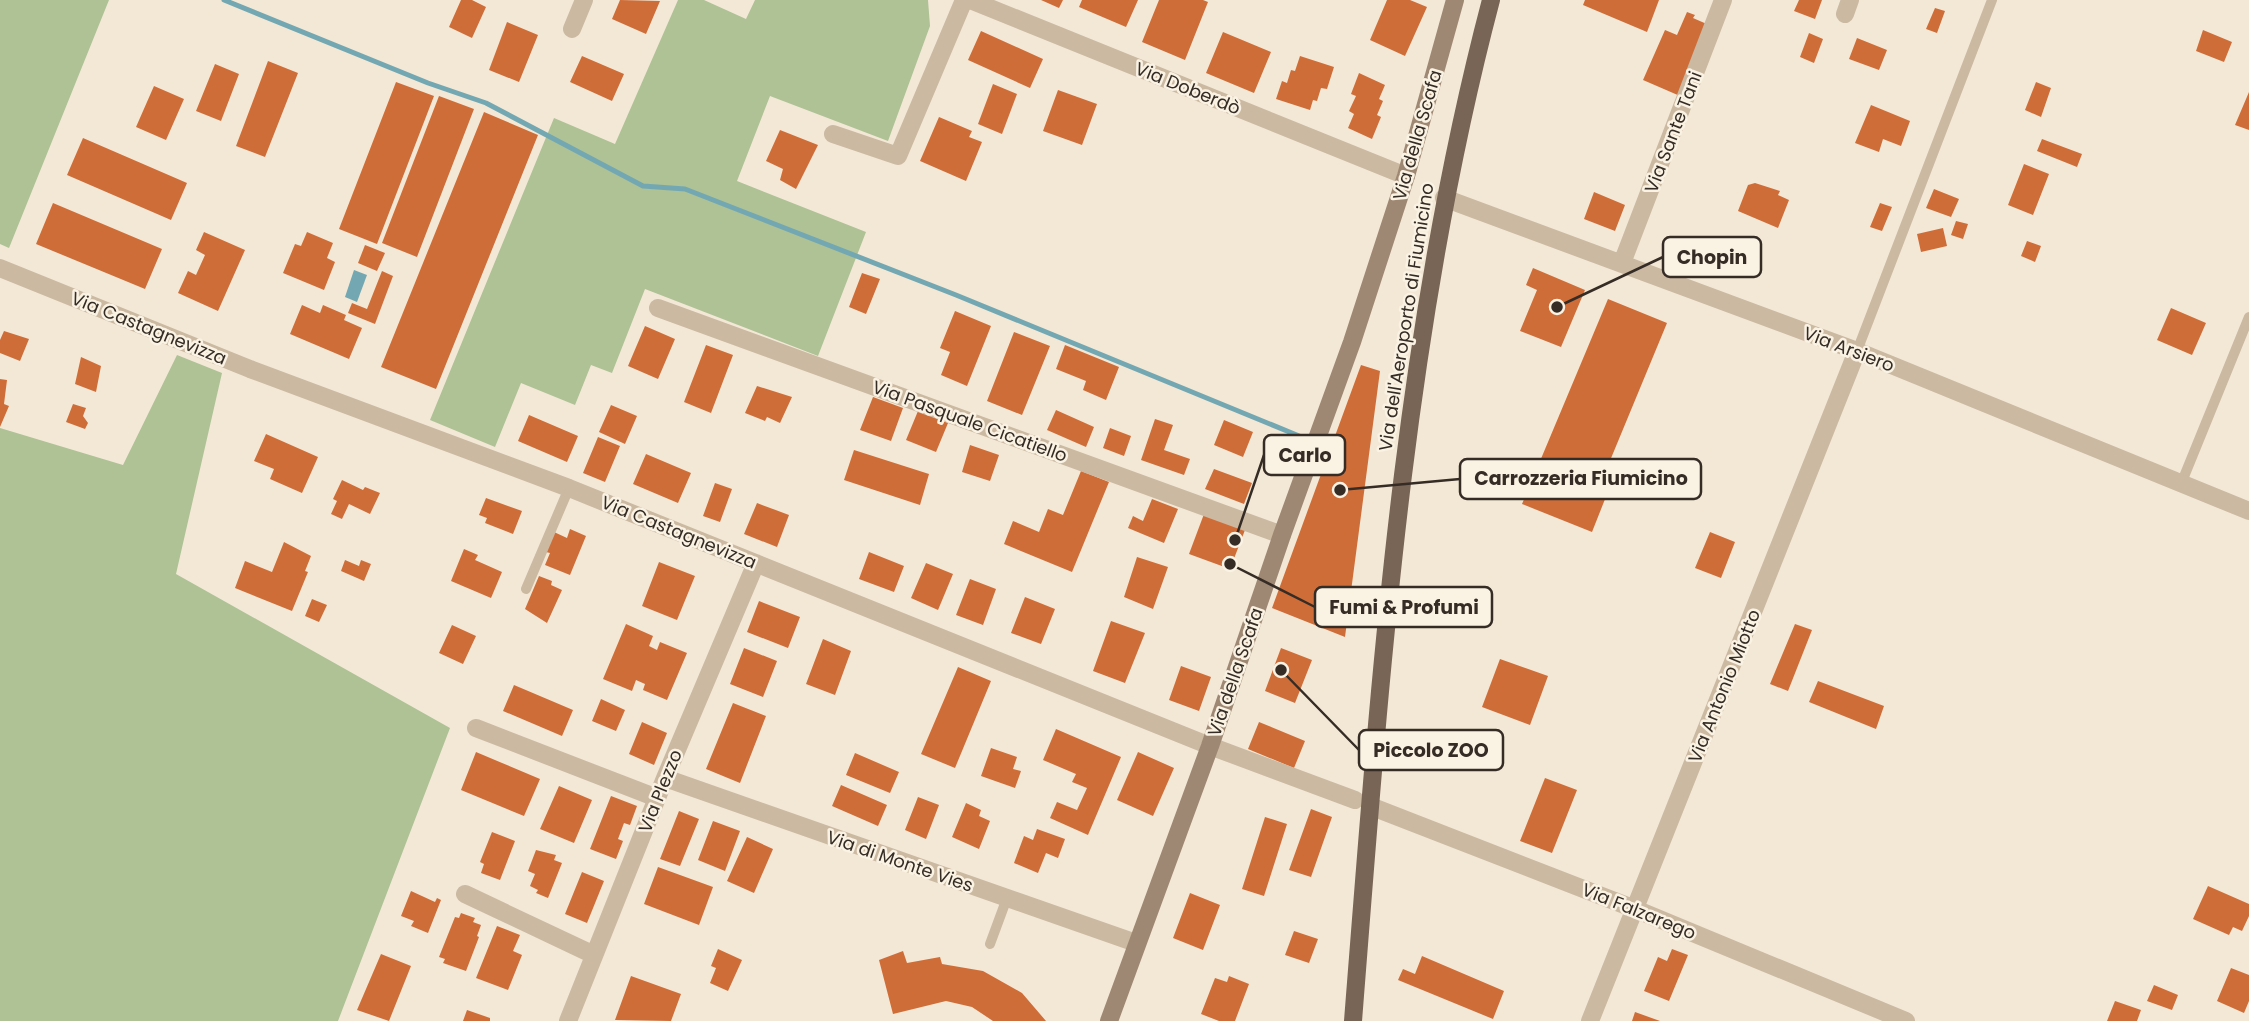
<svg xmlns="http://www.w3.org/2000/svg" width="2249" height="1021" viewBox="0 0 2249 1021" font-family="Poppins,sans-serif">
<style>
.green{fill:#aec296}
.water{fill:#73a8b2}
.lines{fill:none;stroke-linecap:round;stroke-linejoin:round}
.stream{stroke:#73a8b2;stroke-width:5}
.building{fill:#cf6d38}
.lane{stroke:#cbb9a2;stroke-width:10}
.street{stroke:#cbb9a2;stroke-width:18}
.secondary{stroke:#9f8873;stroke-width:18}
.primary{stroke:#796555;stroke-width:18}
.labels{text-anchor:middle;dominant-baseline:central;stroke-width:5;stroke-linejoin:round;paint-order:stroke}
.street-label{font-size:18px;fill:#352c25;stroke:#faf2e3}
.leader{fill:none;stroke:#352c25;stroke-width:2.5}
.callout-dot{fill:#352c25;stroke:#faf2e3;stroke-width:2.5}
.callout{fill:#faf2e3;stroke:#352c25;stroke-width:2.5}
.callout-label{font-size:19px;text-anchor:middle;font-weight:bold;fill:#352c25}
</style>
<rect width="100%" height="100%" fill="#f3e8d6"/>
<path class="green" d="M0 0H109L9 248 0 244Z
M678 0H704L746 19 755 0H928L930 26 888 141 770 96 737 181 866 232 818 356 645 289 612 373 591 365 575 405 521 383 495 447 430 420 554 118 615 144Z
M177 355 222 373 176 574 450 728 338 1021H0V428L123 465Z"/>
<path class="water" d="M354 270 367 275 357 302 345 297Z"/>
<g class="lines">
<path class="stream" d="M224 0 428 83 486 103 643 186 685 189 956 295 1304 438"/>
</g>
<path class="building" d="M461 0H472L486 7 472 38 449 27Z
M620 0 660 1 646 34 612 19Z
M1041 0H1063L1059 8Z
M1082 0H1138L1126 27 1079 7Z
M1159 0H1203L1208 2 1185 60 1142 42Z
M1387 0H1410L1427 7 1405 56 1370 40Z
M1585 0H1659L1647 32 1583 5Z
M1799 0H1822L1815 19 1794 11Z
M1935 8 1945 11 1937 33 1926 29Z
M1687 12 1695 15 1693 18 1709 25 1680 96 1643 80 1665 30 1677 35Z
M507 22 538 35 519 82 489 70Z
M2203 30 2232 42 2224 62 2196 51Z
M981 31 1043 59 1030 88 968 60Z
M1223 32 1271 52 1254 93 1206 73Z
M1809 33 1823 39 1814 63 1800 57Z
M1857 38 1887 50 1879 70 1849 59Z
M582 56 624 74 612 101 570 82Z
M1300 56 1334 67 1327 89 1321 88 1317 101 1313 100 1310 110 1276 99 1282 81 1287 83 1291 70 1295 71Z
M268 61 298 73 265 157 236 146Z
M215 64 239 74 221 121 196 111Z
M1359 73 1385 85 1379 99 1383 101 1377 115 1381 117 1372 139 1348 128 1354 114 1349 111 1356 96 1351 94Z
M396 82 434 96 377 244 339 229Z
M2036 82 2051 88 2041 117 2025 110Z
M993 84 1017 94 1002 134 978 124Z
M154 86 184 99 166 140 136 127Z
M1058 90 1097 104 1082 145 1043 131Z
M2249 92V130L2235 125Z
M439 96 474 109 417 257 382 243Z
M1871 105 1910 121 1901 146 1883 139 1879 152 1855 143Z
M484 112 538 135 436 389 381 367Z
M939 117 972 131 969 137 982 142 966 181 920 161Z
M780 130 818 145 796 189 780 180 783 169 766 161Z
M83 138 187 183 171 220 67 175Z
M2042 139 2082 154 2077 167 2037 151Z
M2024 164 2049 174 2033 215 2008 205Z
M1755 183 1780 191 1778 195 1789 200 1778 228 1738 211 1748 185Z
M1934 189 1959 199 1951 217 1926 208Z
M1594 192 1625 205 1615 231 1584 219Z
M53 203 162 249 145 289 36 244Z
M1880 203 1892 207 1882 231 1870 227Z
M1956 221 1968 224 1963 239 1951 235Z
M1943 228 1947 246 1921 252 1917 234Z
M204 232 245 250 218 311 178 293 188 271 196 275 205 255 196 250Z
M307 232 333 243 327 258 335 262 324 290 283 273 295 244 301 246Z
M2027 241 2041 246 2035 262 2021 256Z
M365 245 385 253 377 271 358 263Z
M1533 268 1585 290 1561 347 1520 331 1537 290 1526 285Z
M382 271 393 276 375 324 348 313 352 303 367 309Z
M862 273 880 279 866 314 849 307Z
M1608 299 1667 323 1602 480 1611 484 1592 532 1522 504Z
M302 305 320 313 323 305 346 315 344 320 362 328 349 359 290 334Z
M2171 308 2206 323 2192 355 2157 340Z
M955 311 991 326 967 386 941 375 950 352 940 348Z
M645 326 675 339 658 379 628 366Z
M4 331 29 339 20 361 0 353V340Z
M1014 332 1050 346 1022 415 987 401Z
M706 345 733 355 711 413 684 402Z
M1065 345 1119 367 1106 400 1083 390 1086 381 1056 369Z
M81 357 101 366 96 392 75 384Z
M1361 365 1380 371 1345 637 1272 608Z
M0 379 7 380 4 404 9 406 0 427Z
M757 386 792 397 780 423 767 417 765 421 745 413Z
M873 397 903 408 891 441 860 430Z
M73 404 86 408 83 416 88 423 85 429 66 422Z
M611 405 637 416 625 444 599 432Z
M1056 410 1094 427 1086 447 1047 430Z
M918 411 948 423 936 452 906 440Z
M529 415 578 436 567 462 518 441Z
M1155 419 1173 425 1164 450 1190 459 1184 475 1141 460Z
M1224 420 1253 432 1243 457 1214 445Z
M1110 428 1131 436 1124 456 1103 448Z
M266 434 318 457 302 493 270 479 274 469 254 461Z
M598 437 620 446 605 482 583 473Z
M970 445 999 455 990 481 962 472Z
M854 450 929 474 920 505 844 480Z
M646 454 691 473 678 503 633 484Z
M1214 469 1252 483 1244 504 1205 489Z
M1081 471 1109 482 1072 572 1004 544 1013 521 1039 532 1048 509 1063 515Z
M342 480 363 490 365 487 380 493 370 514 349 504 342 519 331 514 337 501 333 499Z
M715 483 732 489 720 522 703 516Z
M486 498 522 511 513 534 485 523 487 518 479 515Z
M1152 499 1178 509 1164 543 1128 528 1133 516 1143 521Z
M757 503 789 515 777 547 744 534Z
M1204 514 1245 530 1230 569 1189 554Z
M570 529 586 536 570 575 545 565 550 553 546 552 554 532 567 538Z
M1710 532 1735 542 1721 578 1695 568Z
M284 542 311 556 305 571 308 572 292 611 235 588 245 561 272 572Z
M464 549 478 555 475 560 502 572 491 598 451 581Z
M869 552 904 566 894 592 859 579Z
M1137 557 1168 567 1153 609 1124 597Z
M345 560 359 566 361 560 371 564 364 581 341 571Z
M659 562 695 576 677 620 642 606Z
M926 563 953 574 938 610 911 598Z
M539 576 552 581 551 585 562 590 547 623 525 609Z
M970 579 996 589 983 625 956 615Z
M1025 597 1055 609 1041 644 1011 633Z
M312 599 327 605 319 622 305 616Z
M759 601 800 617 788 648 747 632Z
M1111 621 1145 633 1125 683 1093 671Z
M626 624 653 636 649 646 657 650 660 642 687 653 667 700 643 690 645 684 636 680 632 691 603 679Z
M1795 624 1812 630 1788 691 1770 684Z
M452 625 476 636 463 664 439 653Z
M823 639 851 651 835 695 806 684Z
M744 648 777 661 763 697 730 684Z
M1281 648 1312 660 1295 703 1265 691Z
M1500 659 1548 676 1530 725 1482 707Z
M1181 666 1211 677 1199 711 1169 700Z
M958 667 991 681 955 768 921 754Z
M1818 681 1884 706 1876 729 1809 702Z
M514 685 573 710 562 736 503 711Z
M601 699 625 710 616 731 592 721Z
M733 703 766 716 740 783 706 769Z
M642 722 667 733 654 765 629 754Z
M1259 722 1305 741 1294 768 1248 749Z
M1056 729 1121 757 1088 835 1050 818 1057 802 1077 810 1087 788 1072 782 1076 774 1043 760Z
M991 748 1017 757 1013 769 1021 771 1015 788 981 776Z
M476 752 540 779 524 816 461 790Z
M1138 752 1174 768 1153 816 1117 800Z
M855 753 899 772 890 793 846 775Z
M1545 778 1577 790 1552 853 1520 841Z
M841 785 887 805 878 826 832 806Z
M559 786 592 800 574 843 540 829Z
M611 796 637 806 630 825 624 823 618 839 623 841 616 859 590 849Z
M918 797 939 805 926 839 905 830Z
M966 803 981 810 979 816 990 821 979 849 952 837Z
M1311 809 1332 817 1311 877 1289 870Z
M679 811 699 819 680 866 660 859Z
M1265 817 1287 824 1264 896 1242 889Z
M713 821 740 831 725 871 698 860Z
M1037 829 1065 839 1058 858 1046 853 1038 873 1014 863 1024 836 1033 840Z
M492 832 515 841 500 880 481 873 484 864 480 862Z
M747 837 773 849 754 893 727 881Z
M536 850 556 855 554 860 562 863 548 898 536 893 538 890 530 886 535 874 528 871Z
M658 867 713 887 699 925 644 904Z
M582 872 604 881 587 923 565 914Z
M2208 886 2249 904V916L2242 931 2233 927 2229 935 2193 919Z
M411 891 435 902 437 898 441 900 428 933 411 926 414 921 401 916Z
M1190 893 1220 905 1203 950 1173 938Z
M461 913 475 918 473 922 481 925 477 936 479 937 466 971 443 963 445 959 439 957 455 917 459 918Z
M497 926 520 935 513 951 522 955 508 990 476 978Z
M1294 931 1318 939 1309 963 1285 955Z
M718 949 742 960 728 991 710 983 716 968 711 966Z
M1672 949 1688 955 1669 1001 1644 991 1658 957 1667 961Z
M903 951 907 963 940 957 942 964 983 971 1022 993 1046 1021H993L972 1007 946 1001 893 1014 879 960Z
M381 954 411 966 389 1021 357 1010Z
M1422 956 1504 991 1493 1019 1398 980 1403 969 1415 974Z
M2231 968 2249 975V1001L2244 1013 2217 1001Z
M631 976 681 994 671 1021 615 1020Z
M1229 976 1249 984 1235 1021H1219L1201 1014 1215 978 1227 982Z
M2154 985 2178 995 2172 1010 2147 1001Z
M2115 1001 2141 1010 2137 1021H2107Z
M467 1010 490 1018V1021H463Z
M1635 1012 1660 1021H1632Z"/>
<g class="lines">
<path class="lane" d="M1857 351 1992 0
M2181 484 2249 317
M526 589 569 488
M990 944 1007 898"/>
<path class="street" d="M970 0 1406 176
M1845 14 1850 0
M572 29 584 0
M833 134 898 156 964 0
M1444 198 1857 351 2249 511
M1622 263 1723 0
M0 268 250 369 569 488 1210 746 1355 800
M658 308 1282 535
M476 728 657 798
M665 778 1136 943
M1370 806 1635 909 1906 1021
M465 894 594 955
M568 1021 665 778 756 563
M1590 1021 1857 351"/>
<path class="secondary" d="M1109 1021 1210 746 1282 535 1352 342 1406 176 1455 0"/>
<path class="primary" d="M1353 1021C1380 679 1403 333 1491 0"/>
</g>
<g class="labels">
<g class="street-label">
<text transform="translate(1188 88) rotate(22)">Via Doberdò</text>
<text transform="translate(1673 132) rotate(-69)">Via Sante Tani</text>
<text transform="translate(1417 135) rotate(-74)">Via della Scafa</text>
<text transform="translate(1406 317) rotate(-81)">Via dell'Aeroporto di Fiumicino</text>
<text transform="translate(149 328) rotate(22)">Via Castagnevizza</text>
<text transform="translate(1849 349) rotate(21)">Via Arsiero</text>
<text transform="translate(970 421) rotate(20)">Via Pasquale Cicatiello</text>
<text transform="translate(679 532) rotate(22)">Via Castagnevizza</text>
<text transform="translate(1235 672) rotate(-71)">Via della Scafa</text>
<text transform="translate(1724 686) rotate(-68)">Via Antonio Miotto</text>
<text transform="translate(660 791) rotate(-68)">Via Plezzo</text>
<text transform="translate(900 861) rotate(19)">Via di Monte Vies</text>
<text transform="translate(1639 911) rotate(22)">Via Falzarego</text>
</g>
</g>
<path class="leader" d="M1557 307L1663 257M1235 540L1264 455M1340 490L1460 479M1230 564L1315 607M1281 670L1359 750"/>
<g class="callout-dot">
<circle cx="1557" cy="307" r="7"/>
<circle cx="1235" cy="540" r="7"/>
<circle cx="1340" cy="490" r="7"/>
<circle cx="1230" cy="564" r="7"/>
<circle cx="1281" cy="670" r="7"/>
</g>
<g class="callout">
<rect x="1663" y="237" width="98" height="40" rx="7"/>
<rect x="1264" y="435" width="81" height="40" rx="7"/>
<rect x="1460" y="459" width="241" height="40" rx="7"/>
<rect x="1315" y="587" width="177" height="40" rx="7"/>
<rect x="1359" y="730" width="144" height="40" rx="7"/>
</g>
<g class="callout-label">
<text x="1712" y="264">Chopin</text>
<text x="1305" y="462">Carlo</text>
<text x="1581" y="485">Carrozzeria Fiumicino</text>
<text x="1404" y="614">Fumi &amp; Profumi</text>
<text x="1431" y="757">Piccolo ZOO</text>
</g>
</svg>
